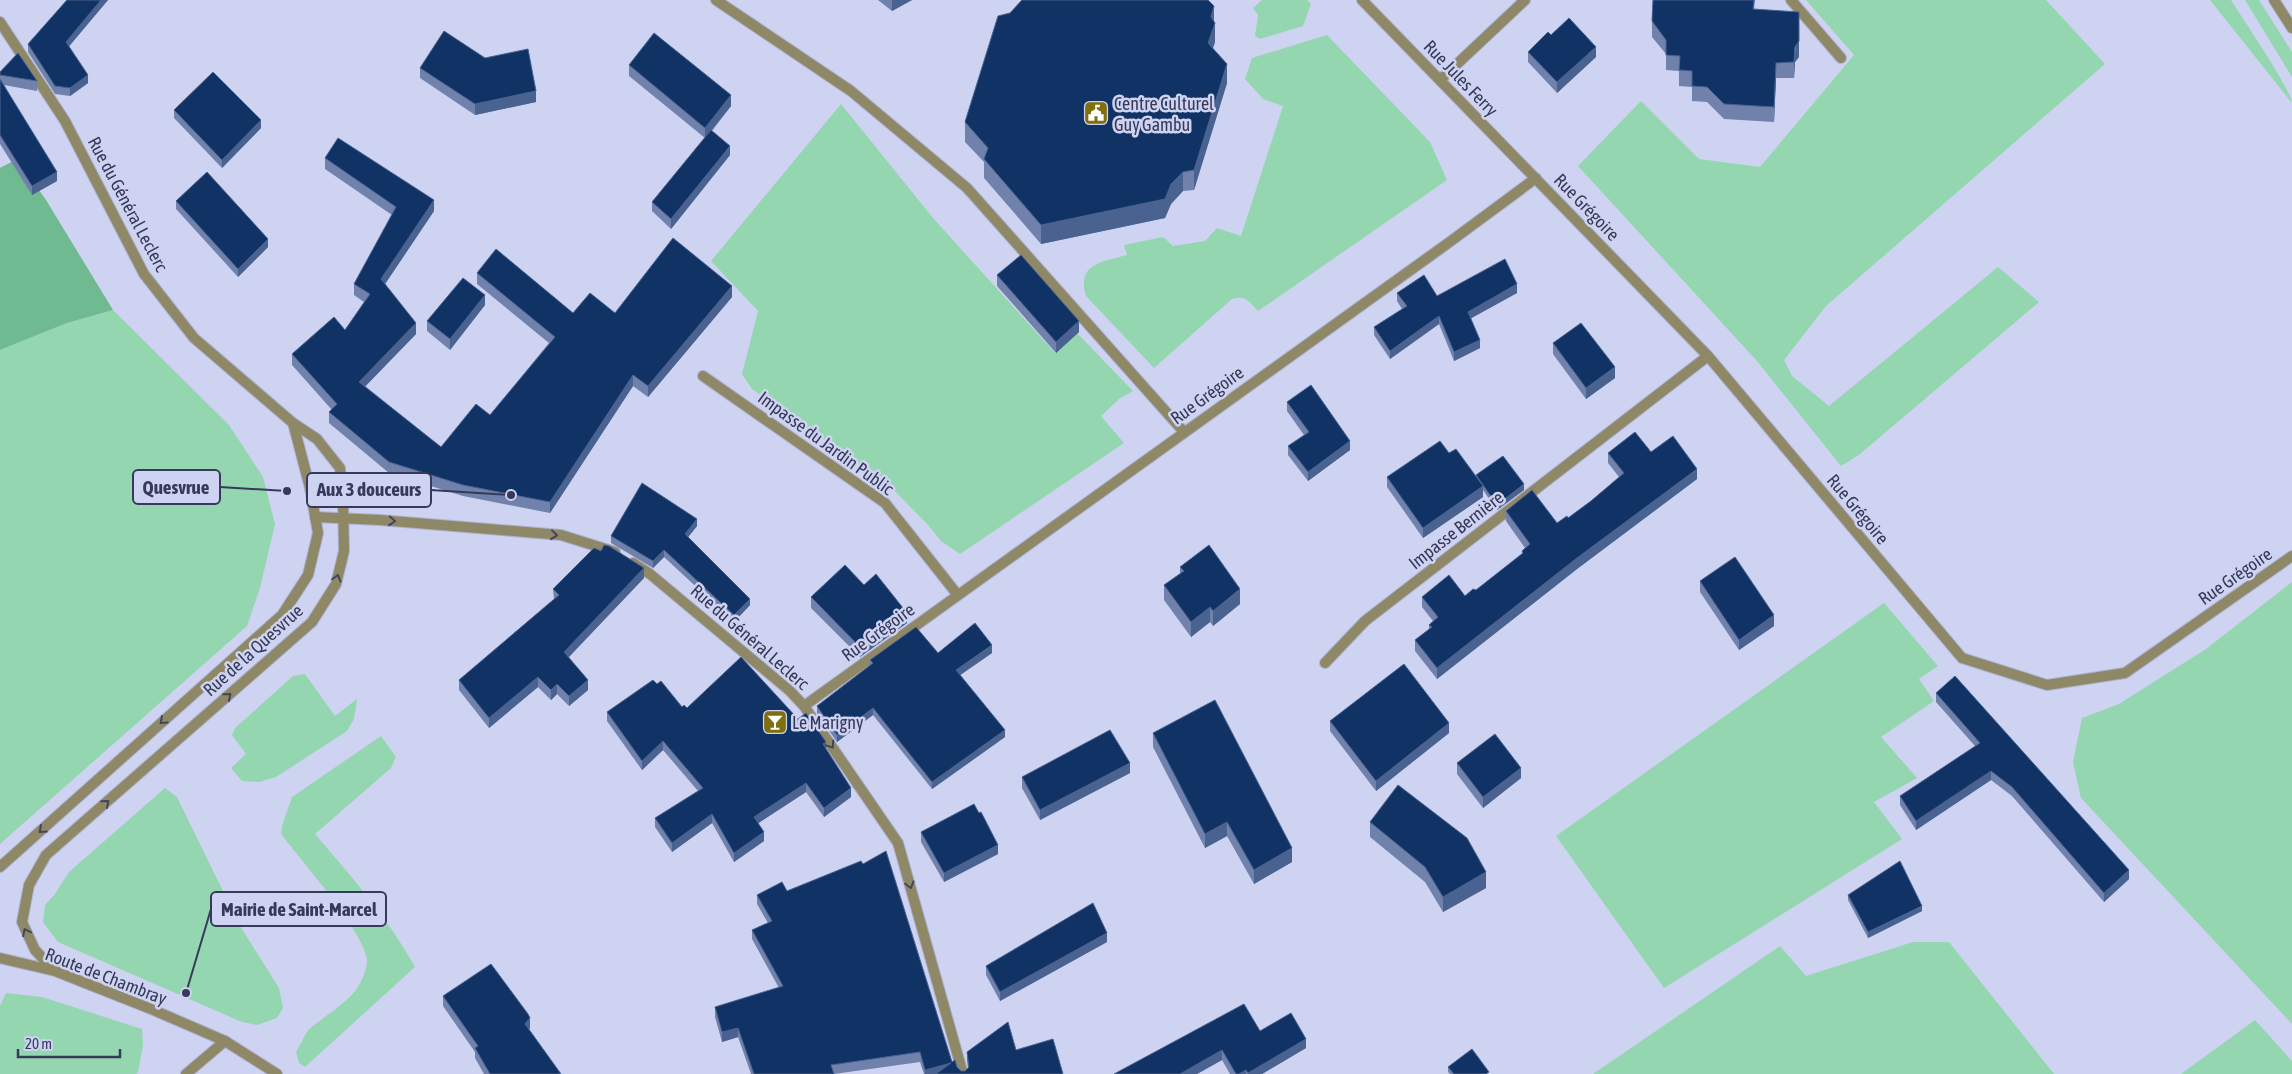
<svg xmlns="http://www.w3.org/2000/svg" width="2292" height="1074" viewBox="0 0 2292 1074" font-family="'Asap Condensed',sans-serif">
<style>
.green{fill:#94d6b0}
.forest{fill:#6fba91}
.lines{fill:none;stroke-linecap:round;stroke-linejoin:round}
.service-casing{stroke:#adb1d0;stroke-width:12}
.minor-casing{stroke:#adb1d0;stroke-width:12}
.tertiary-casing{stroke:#adb1d0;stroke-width:12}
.service{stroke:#8f8867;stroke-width:10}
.minor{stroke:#8f8867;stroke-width:10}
.tertiary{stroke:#8f8867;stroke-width:10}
.wall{fill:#7082ac}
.shaded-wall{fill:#4a628f}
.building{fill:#113265;stroke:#4a628f}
.oneway{stroke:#43455a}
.labels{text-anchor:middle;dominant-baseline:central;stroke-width:5;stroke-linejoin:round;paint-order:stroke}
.street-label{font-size:18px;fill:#363958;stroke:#ced3f2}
.poi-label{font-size:18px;fill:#363958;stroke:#ced3f2;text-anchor:start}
.leader{fill:none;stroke:#363958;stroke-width:2}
.callout-dot{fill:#363958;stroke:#ced3f2;stroke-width:2}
.callout{fill:#ced3f2;stroke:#363958;stroke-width:2}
.callout-label{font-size:19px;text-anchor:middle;font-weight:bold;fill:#363958}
</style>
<rect width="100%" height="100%" fill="#ced3f2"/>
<path class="green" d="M1262 0H1307L1311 4 1303 26 1260 39 1255 36 1258 15 1253 8Z
M1806 0H2046L2105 64 1826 306 1784 360 1792 376 1829 406 1998 267 2039 302 1860 454 1841 466 1757 361 1578 166 1641 101 1699 159 1760 167 1854 55Z
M2210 0H2231C2241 16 2292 91 2292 103Z
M2245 0H2259L2292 52V77Z
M1327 35 1430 142 1447 180 1258 311C1249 302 1246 295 1232 299L1154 368 1086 296C1076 263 1103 262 1127 255L1124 245 1163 237 1173 246 1205 241 1217 228 1241 236 1283 106 1263 99 1245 79 1252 58Z
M841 104 933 218 1055 353 1077 333 1133 391 1119 399 1101 416 1124 443 960 554 941 541 928 525 891 487 752 389 742 374 758 311 711 261Z
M113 310 229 425 263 477 275 524 260 588 247 626 0 844V350L67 323Z
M2292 582V1024L2081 798 2073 762 2082 718 2119 704 2206 649Z
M1884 603 1938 666 1919 679 1934 701 1881 737 1917 778 1874 802 1902 839 1664 988 1556 836Z
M305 674 335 716 357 699 354 719 347 731 276 777 259 782 242 781 231 768 246 754 232 735 235 728 293 676Z
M381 736 396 757 391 768 315 834C351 876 388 918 415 967L305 1067 299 1063 296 1052 308 1030C323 1017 343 1006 355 991 361 984 368 968 367 959 363 931 301 860 281 834L282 826 292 797Z
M165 788 177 797 240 926 279 988 283 1008 277 1018 257 1025 242 1022 58 942 43 922 45 905 55 894 69 872Z
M1913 942H1949L2054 1074H1593L1780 946 1806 976Z
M6 993 42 997 142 1029 143 1046 138 1072 136 1074H0V1006Z
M2255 1020 2292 1061V1074H2181Z"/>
<path class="forest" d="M17 159 46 200 113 310 67 323 0 350V168Z"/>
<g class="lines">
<defs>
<path id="service" d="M716 0 851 91 967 188 1184 432
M1791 0 1841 58
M1440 80 1525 0"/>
<path id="minor" d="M1362 0 1708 356 1962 658 2047 685 2125 673 2292 556
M2274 0 2292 28
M703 376 885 503 957 594
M315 517 380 520 561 535 615 552
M633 563 650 574 790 691 804 706 898 843 963 1074
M1325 663 1365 621 1708 356
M804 706 1451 241 1536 178
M186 1074 225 1041"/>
<path id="tertiary" d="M0 22 65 121 144 274 194 338 293 423 317 439 340 468 343 500 344 551 336 584 312 622 46 855 29 885 22 922 35 950 55 971
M0 867 282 615 308 575 318 533 310 488 293 423
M0 958 55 971 151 1009 225 1041 277 1074"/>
</defs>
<use href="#service" class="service-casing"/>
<use href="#minor" class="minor-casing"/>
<use href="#tertiary" class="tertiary-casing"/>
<use href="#service" class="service"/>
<use href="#minor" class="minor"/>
<use href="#tertiary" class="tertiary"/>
</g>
<path class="wall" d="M67 0H108L69 46 88 83 70 96 55 94 28 52V44Z
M878 0H912L892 11Z
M1653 0H1755L1754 9 1799 57 1795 62 1794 78H1776L1774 122 1724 119 1707 102 1692 101V87L1679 86V71L1666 70V54L1652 37V21Z
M1214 21 1215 42 1213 48 1227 83 1194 190 1183 191 1171 204 1165 218 1041 244 984 178V162L965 142V122Z
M1551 35 1596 57 1557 93 1528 62V52Z
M629 65 731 106 712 131 730 155 671 229 652 211V202L705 138 629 76Z
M420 68 536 102 475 115 420 78Z
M0 72 37 81V91L4 85 57 181 32 195 0 144Z
M174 110 261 128 222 168 174 118Z
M325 158 434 211 385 284 416 334 365 386 441 447 490 415 549 343 477 284V273L573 313H615L732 297 648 397 633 386 550 513 463 496 389 473 329 423V412L332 410 292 365V354L345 330 364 302 354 295V284L392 215 325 169Z
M176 201 268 247 238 277 176 209Z
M997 275 1079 332 1056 353 997 286Z
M1397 293 1437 296 1517 293 1471 318 1480 348 1454 361 1439 324 1390 359 1374 335V327L1402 309 1397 301Z
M485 305 450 350 427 331V321Z
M1553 343 1615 378 1586 399 1553 354Z
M1287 402 1350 450 1308 481 1288 455V446L1304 435 1287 411Z
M1651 452 1697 479 1577 569 1437 679 1415 651V640L1429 629V625L1433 621 1422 607V597L1465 596 1476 590 1522 554V551L1525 548 1506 521V511L1557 523 1568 518 1591 501 1619 477 1608 463V453Z
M1449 453 1476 477V475L1524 490 1497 510 1483 490V497L1423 538 1387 487V477Z
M697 526 688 537 750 605 734 622 664 557 653 568 611 543V536Z
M1180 567 1240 604 1213 626 1210 622 1191 637 1164 600V585L1180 574Z
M644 578 569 657 588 690 569 706 557 694 551 700 538 687 489 728 459 690V680L554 599 553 589Z
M1700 581 1774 626 1739 650 1700 592Z
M864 585 907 623 860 657 811 608V597Z
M938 653H992L960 675 1005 737 932 789 873 715 837 742 817 713V706L870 666V660Z
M657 684 682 707 798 719 826 750 851 797 824 817 806 792 758 823 764 841 734 862 712 823 672 852 655 827V818L698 791 663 750 642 770 607 721V712Z
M1936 693 2129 879 2104 902 2012 796 1991 780 1916 830 1900 805V796L1975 746 1936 702Z
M1330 721 1449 733 1376 791 1330 731Z
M1153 733 1292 862 1254 884 1227 836 1205 848 1153 747Z
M1457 763 1521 778 1483 808 1457 774Z
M1130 773 1040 820 1022 788V777Z
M1370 822 1486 888 1443 912 1425 882 1370 837Z
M921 832 998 854 944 882 921 842Z
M787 891 961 1071H965L968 1068 967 1061V1052L1016 1050 1063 1074H924L920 1062 834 1074H751L738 1037 722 1042 715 1017V1007L779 988 752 939V930L768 923 757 904V895Z
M1848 895 1922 911 1868 938 1848 900Z
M1107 942 1000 1001 986 975V966Z
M443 996 530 1028 529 1029 561 1074H484L475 1058V1052L443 1006Z
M1260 1031 1306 1048 1262 1074H1230L1222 1060 1197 1074H1114Z
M1448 1067 1489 1074H1450L1448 1072Z"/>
<path class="shaded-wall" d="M101 0H108L66 50V42Z
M892 0H912L892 11Z
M1214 6V26L1215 23V42L1208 62V43L1211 17Z
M1799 12V57L1795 62 1794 78V62Z
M1596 47V57L1557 93V82Z
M1776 63V78L1774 122V107Z
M1227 64V83L1194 190V170Z
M88 75V83L70 96V88Z
M536 91V102L475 115V104Z
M731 95V106L705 138V128Z
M261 120V128L222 168V160Z
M730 146V155L671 229V219Z
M57 172V181L32 195V186Z
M1183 172V191L1171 204 1165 218 1041 244V225L1171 184Z
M434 200V211L381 290V279Z
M268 239V247L238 277V269Z
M1517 284V293L1468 320V312Z
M732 286V297L648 397V386Z
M485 295V305L450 350V339Z
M1439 316V324L1390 359V351Z
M1079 321V332L1056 353V342Z
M416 323V334L359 393V382Z
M1480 340V348L1454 361V352Z
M1615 367V378L1586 399V388Z
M633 375V386L550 513V502Z
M1350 441V450L1308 481V472Z
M1697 469V479L1577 569 1437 679V668L1577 558Z
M1524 484V490L1497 510V505Z
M1483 486V497L1423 538V528Z
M697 519V526L685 541V534Z
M664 550V557L653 568V561Z
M644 568V578L564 662V652Z
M1240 589V604L1213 626V611Z
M750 599V605L734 622V615Z
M1210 607V622L1191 637V622Z
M907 613V623L860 657V647Z
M1774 615V626L1739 650V640Z
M992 645V653L956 678V670Z
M538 677V687L489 728V718Z
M588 680V690L569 706V696Z
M557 684V694L551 700V690Z
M873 708V715L837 742V735Z
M1449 723V733L1376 791V781Z
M1005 730V737L932 789V782Z
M663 741V750L642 770V761Z
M826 742V751L823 744Z
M1130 763V773L1040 820V810Z
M1521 768V778L1483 808V797Z
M1991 771V780L1916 830V821Z
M806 783V792L754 826V817Z
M851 788V797L824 817V808Z
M712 814V823L672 852V843Z
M1227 822V836L1205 848V834Z
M764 832V841L734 862V853Z
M998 845V854L944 882V873Z
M1292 848V862L1254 884V870Z
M2129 870V879L2104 902V893Z
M1486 872V888L1443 912V897Z
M1922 906V911L1868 938V932Z
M1107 933V942L1000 1001V992Z
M530 1018V1028L525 1034V1024Z
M738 1028V1037L722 1042V1032Z
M1306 1039V1048L1262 1074H1248V1073Z
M1222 1050V1060L1197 1074H1180Z
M951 1063 944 1074H925V1070Z
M1246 1070V1074H1239Z"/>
<path class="building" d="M67 0H101L66 42 88 75 70 88 55 86 28 44Z
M1022 0H1208L1214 6 1211 17 1215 23 1208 43 1227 64 1194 170 1183 172 1171 184 1165 199 1041 225 984 159 988 148 965 122 998 16 1010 13Z
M1653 0H1754L1753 9 1799 12V41L1795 47 1794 62 1776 63 1774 107 1724 104 1707 87 1692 86V71L1679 70 1680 56 1666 55V40L1652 21Z
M1569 18 1596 47 1557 82 1528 52 1548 32 1551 35Z
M444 31 485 58 528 49 536 91 475 104 420 68Z
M654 33 731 95 705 128 629 65Z
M18 53 37 81 0 75V72Z
M213 72 261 120 222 160 174 110Z
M0 79 57 172 32 186 0 135Z
M711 130 730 146 671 219 652 202Z
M338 138 434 200 381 279 416 323 359 382 441 447 476 404 490 415 555 337 477 273 496 249 573 313 590 293 615 313 673 238 732 286 648 386 633 375 550 502 463 485 389 462 329 412 337 404 292 354 334 317 345 330 370 294 354 284 396 207 325 158Z
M207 172 268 239 238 269 176 201Z
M1021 255 1079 321 1056 342 997 275Z
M1505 259 1517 284 1468 312 1480 340 1454 352 1439 316 1390 351 1374 327 1407 306 1397 293 1424 275 1437 296Z
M463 278 485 295 450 339 427 321Z
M1581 323 1615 367 1586 388 1553 343Z
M1311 385 1350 441 1308 472 1288 446 1309 432 1287 402Z
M1635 432 1651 452 1673 436 1697 469 1577 558 1437 668 1415 640 1432 627 1429 625 1438 617 1422 597 1449 575 1465 596 1473 589 1476 590 1523 553 1522 551 1530 544 1506 511 1532 490 1557 523 1567 516 1568 518 1591 501 1624 473 1608 453Z
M1440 441 1449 453 1456 449 1483 486 1423 528 1387 477Z
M1503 456 1524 484 1497 505 1476 475Z
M642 483 697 519 685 534 750 599 734 615 664 550 653 561 611 536Z
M604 545 609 546 644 568 564 652 588 680 569 696 557 684 551 690 538 677 489 718 459 680 559 595 553 589 594 548 601 551Z
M1209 545 1240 589 1213 611 1210 607 1191 622 1164 585 1184 571 1180 567Z
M1735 557 1774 615 1739 640 1700 581Z
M845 565 864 585 876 574 907 613 860 647 811 597Z
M975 623 992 645 956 670 1005 730 932 782 873 708 837 735 817 706 873 663 870 660 916 627 938 653Z
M741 657 798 719 806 713 826 742 823 744 851 788 824 808 806 783 754 817 764 832 734 853 712 814 672 843 655 818 703 788 663 741 642 761 607 712 653 680 657 684 661 681 682 707 684 705 687 708Z
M1404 664 1449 723 1376 781 1330 721Z
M1955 676 2129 870 2104 893 2012 787 1991 771 1916 821 1900 796 1980 743 1936 693Z
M1215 700 1292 848 1254 870 1227 822 1205 834 1153 733Z
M1110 730 1130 763 1040 810 1022 777Z
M1495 734 1521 768 1483 797 1457 763Z
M1398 785 1467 838 1486 872 1443 897 1425 867 1370 822Z
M974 804 979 813 981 812 998 845 944 873 921 832Z
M886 851 952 1062 955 1060 957 1067 961 1071H965L969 1067 967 1052 1008 1022 1016 1050 1053 1039 1063 1074H936L951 1063 925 1070 920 1052 831 1065 834 1074H754L738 1028 722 1032 715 1007 783 986 752 930 772 921 757 895 782 882 787 891 861 861 863 864Z
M1900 861 1922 906 1868 932 1848 895Z
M1093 903 1107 933 1000 992 986 966Z
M491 964 528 1014 530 1018 525 1024 561 1074H490L475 1048 478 1046 443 996Z
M1244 1004 1260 1031 1291 1013 1306 1039 1248 1073 1246 1070 1239 1074H1236L1222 1050 1180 1074H1114Z
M1472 1049 1489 1072 1486 1074H1454L1448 1067Z"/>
<defs><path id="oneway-chevron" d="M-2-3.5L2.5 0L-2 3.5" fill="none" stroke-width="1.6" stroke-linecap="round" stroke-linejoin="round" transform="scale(1.25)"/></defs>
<g class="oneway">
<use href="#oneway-chevron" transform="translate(392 521) rotate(5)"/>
<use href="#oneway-chevron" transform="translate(554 535) rotate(6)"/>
<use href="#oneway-chevron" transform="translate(337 578) rotate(-74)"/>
<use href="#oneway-chevron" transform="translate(228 696) rotate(-41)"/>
<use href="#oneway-chevron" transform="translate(163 721) rotate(138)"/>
<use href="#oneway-chevron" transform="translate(831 745) rotate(56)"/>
<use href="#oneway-chevron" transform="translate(106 803) rotate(-41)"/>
<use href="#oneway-chevron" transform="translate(42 830) rotate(138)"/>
<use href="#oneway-chevron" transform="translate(910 885) rotate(74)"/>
<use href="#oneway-chevron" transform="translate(26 932) rotate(-116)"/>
</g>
<defs>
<symbol id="civic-square" viewBox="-11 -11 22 22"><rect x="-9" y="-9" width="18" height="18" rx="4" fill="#806f0e" stroke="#ced3f2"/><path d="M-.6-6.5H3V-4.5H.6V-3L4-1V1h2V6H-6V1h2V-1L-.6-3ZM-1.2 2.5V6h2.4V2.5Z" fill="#fff"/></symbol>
<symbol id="bar-square" viewBox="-11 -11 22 22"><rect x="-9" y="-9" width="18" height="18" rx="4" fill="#806f0e" stroke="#ced3f2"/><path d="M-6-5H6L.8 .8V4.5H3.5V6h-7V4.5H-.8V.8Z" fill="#fff"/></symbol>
</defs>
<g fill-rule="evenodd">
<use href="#civic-square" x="1082" y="99" width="28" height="28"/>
<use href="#bar-square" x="761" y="708" width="28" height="28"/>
</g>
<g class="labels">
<g class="street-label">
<text transform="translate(1461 78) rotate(46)">Rue Jules Ferry</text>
<text transform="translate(128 204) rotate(62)">Rue du Général Leclerc</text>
<text transform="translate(1587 207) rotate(46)">Rue Grégoire</text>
<text transform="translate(1207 395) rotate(-36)">Rue Grégoire</text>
<text transform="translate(826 443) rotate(36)">Impasse du Jardin Public</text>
<text transform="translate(1858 509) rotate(50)">Rue Grégoire</text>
<text transform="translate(1456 530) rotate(-38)">Impasse Bernière</text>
<text transform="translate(2235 576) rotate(-35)">Rue Grégoire</text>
<text transform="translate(878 632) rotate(-36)">Rue Grégoire</text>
<text transform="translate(750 637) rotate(41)">Rue du Général Leclerc</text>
<text transform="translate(253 650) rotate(-42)">Rue de la Quesvrue</text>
<text transform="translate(106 976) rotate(21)">Route de Chambray</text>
</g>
<g class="poi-label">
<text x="1114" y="103">Centre Culturel<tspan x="1114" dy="21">Guy Gambu</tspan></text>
<text x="792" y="722">Le Marigny</text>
</g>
</g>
<path class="leader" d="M287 491L220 487M511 495L431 490M186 993L211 909"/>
<g class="callout-dot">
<circle cx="287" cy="491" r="5"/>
<circle cx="511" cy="495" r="5"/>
<circle cx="186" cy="993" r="5"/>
</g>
<g class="callout">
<rect x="133" y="470" width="87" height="34" rx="5"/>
<rect x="307" y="473" width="124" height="34" rx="5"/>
<rect x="211" y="892" width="175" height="34" rx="5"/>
</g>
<g class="callout-label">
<text x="176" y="494">Quesvrue</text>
<text x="369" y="496">Aux 3 douceurs</text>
<text x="299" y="916">Mairie de Saint-Marcel</text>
</g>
<path d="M18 1049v8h102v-8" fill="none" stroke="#363958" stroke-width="2.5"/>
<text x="25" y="1049" font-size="15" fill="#363958" stroke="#ced3f2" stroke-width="4" paint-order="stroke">20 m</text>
</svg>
